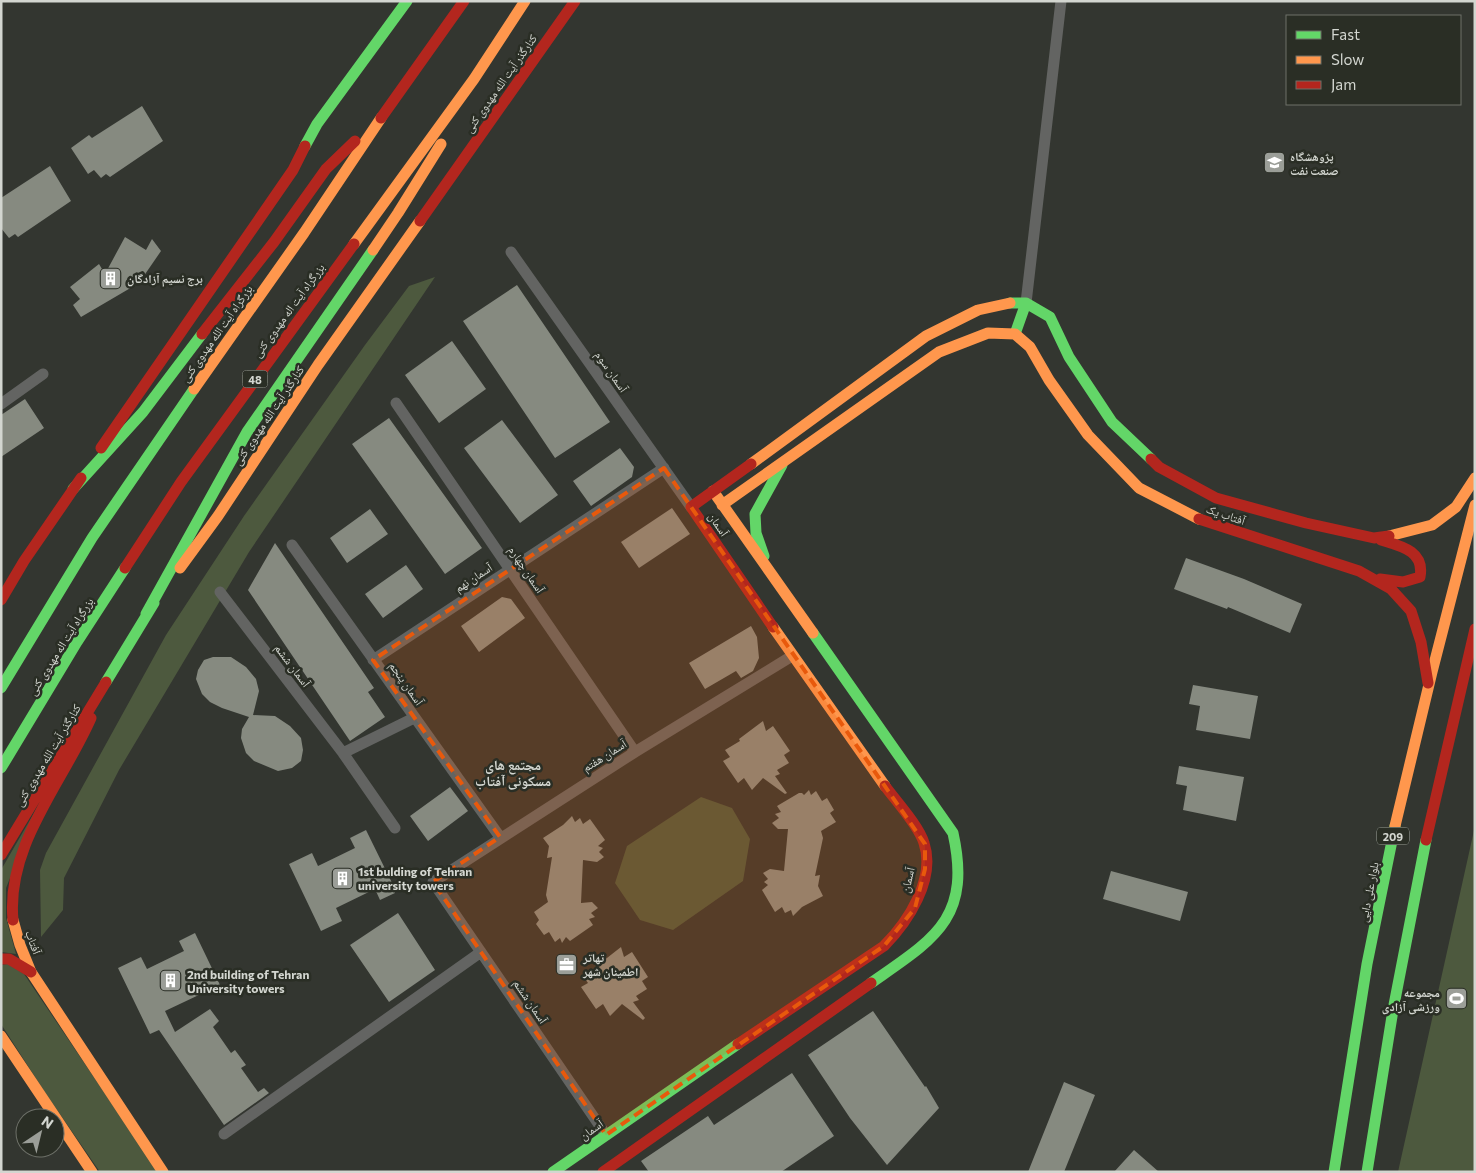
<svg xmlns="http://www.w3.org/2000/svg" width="1476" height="1173" viewBox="0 0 1476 1173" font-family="Commissioner,'Noto Naskh Arabic',sans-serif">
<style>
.green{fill:#4d593e}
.building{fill:#868a80}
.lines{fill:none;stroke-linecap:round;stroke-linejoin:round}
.street{stroke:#636462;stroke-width:11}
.fast{stroke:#63d668;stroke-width:11}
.slow{stroke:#ff974d;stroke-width:11}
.jam{stroke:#b3261e;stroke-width:11}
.marked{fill:#e8590c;fill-opacity:0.2;stroke:#e8590c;stroke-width:4;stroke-dasharray:10 6;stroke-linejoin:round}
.labels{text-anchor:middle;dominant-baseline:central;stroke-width:5;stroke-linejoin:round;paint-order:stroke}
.shield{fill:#2a2e25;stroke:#a0a49d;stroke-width:1}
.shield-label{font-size:11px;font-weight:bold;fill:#d3d6d0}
.street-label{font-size:12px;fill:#d3d6d0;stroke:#2a2e25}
.poi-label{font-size:12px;font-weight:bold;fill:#d3d6d0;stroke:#2a2e25;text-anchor:start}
.neighbourhood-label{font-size:14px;font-weight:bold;fill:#d3d6d0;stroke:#2a2e25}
</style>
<rect width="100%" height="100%" fill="#333630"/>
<path class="green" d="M435 277 249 552 119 770 64 878 63 910 41 937 40 870 46 853 166 635 244 516 365 345 409 286Z
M701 797 732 808 750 839 743 881 673 930 640 920 615 883 627 846Z
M42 799 6 888V918L16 954 1 952V870Z
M1475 826V1172H1398Z
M8 964 24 974 158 1172H100L46 1094 1 1024V965Z"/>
<path class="building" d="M142 106 163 141 110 177 106 174 101 178 94 170 88 174 71 148 89 135 92 138Z
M50 166 71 201 18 237 15 234 9 238 1 228V198Z
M125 237 146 250 152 239 161 251 139 283 81 317 73 305 80 299 70 287 99 264 105 274Z
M517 285 610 422 555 458 463 321Z
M452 341 486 389 439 423 405 375Z
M25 399 44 428 1 457V415Z
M389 418 482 548 445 574 352 444Z
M502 420 558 495 520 523 464 448Z
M620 448 634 467 632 477 591 506 573 481Z
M672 508 690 534 639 568 621 542Z
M370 509 388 534 347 563 330 538Z
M275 543 374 688 368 692 385 717 350 741 248 590Z
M1186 558 1244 579 1302 604 1290 633 1228 607 1227 609 1174 589Z
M406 565 423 589 383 618 365 594Z
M502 597 511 599 525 618 479 652 461 626Z
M751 626 757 637 759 658 753 671 741 678 736 671 705 689 689 663Z
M213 657H231L246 667 256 679 259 691 253 715 275 716 290 726 301 738 303 750 301 761 292 768 278 771 254 761 246 753 241 738 242 729 249 717 222 708 210 702 202 694 196 679 198 670 204 660Z
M1193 685 1258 696 1250 739 1196 730 1200 706 1189 704Z
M763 721 766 731 773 726 790 751 784 755 789 763 777 770 780 774 775 776 787 793 785 794 763 778 752 790 744 778 738 783 723 761 730 757 725 750 740 741 739 739Z
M1179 766 1244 777 1236 821 1183 810 1187 786 1176 784Z
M450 787 468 811 428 841 410 816Z
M809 790 811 795 816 791 822 801 827 798 834 810 830 813 836 822 821 831 823 838 815 876 820 875 818 886 823 896 802 907 793 916 791 910 785 913 782 907 775 912 762 890 768 885 764 882 768 879 763 873 770 869 784 871 788 829H778L772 823 779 818 775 814 781 812 777 806 799 793H802L804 795Z
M572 816 575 822 580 818 583 824 590 819 605 840 598 846 603 848 599 852 604 857 597 862 583 860 581 903 592 902 598 908 591 913 595 917 589 919 593 925 570 941 566 937 562 943 560 938 555 942 549 932 544 935 536 924 539 920 534 912 548 902 546 895 552 857 547 858 549 846 543 838 563 825Z
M366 830 395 889V893L380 900 375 889 336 908 342 921 321 931 289 864 312 853 318 866 355 848 350 838Z
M1111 871 1188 892 1180 921 1103 899Z
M398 913 435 970 389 1002 350 945Z
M195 933 220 985 165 1011 175 1032 210 1009 219 1021 213 1027 231 1053 235 1050 246 1065 241 1068 258 1092 264 1088 269 1093 224 1125 159 1030 150 1034 118 968 141 957 147 969 184 951 179 941Z
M621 947 624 957 632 952 648 977 642 981 647 989 636 996 639 1000 633 1002 645 1018 643 1020 622 1004 610 1016 603 1004 596 1009 581 987 588 983 583 976 599 967 598 965Z
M873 1011 925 1087 926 1086 939 1108 887 1165 850 1118 808 1055Z
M792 1073 834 1136 781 1172H649L641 1161 708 1116 714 1125Z
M1064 1082 1095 1095 1064 1172H1028Z
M1134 1150 1159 1172H1114Z"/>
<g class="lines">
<path class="street" d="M511 252 691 507
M1026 303 1061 1
M396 403 635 752
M1 404 43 374
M292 545 500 837
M220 592 343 753 395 828
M373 660 664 468
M343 753 414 718
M224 1134 481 952
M606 1135 433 882 635 752 792 656"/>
<path class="fast" d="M305 146 317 124 407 1
M1010 303H1026L1050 317 1069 357 1112 422 1151 459
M1015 334 1026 303
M73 489 143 412 202 334
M764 556 756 533 755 514 782 465
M146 614 247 432 373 250
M813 633 953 833C972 919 934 939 871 983
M106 682 154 603
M1 688 92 538 194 389
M1 768 77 642 125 568
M553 1172 738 1044
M1334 1172 1367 964 1395 826
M1367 1172 1393 1010 1426 840"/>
<path class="slow" d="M354 244 474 79 525 1
M373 250 398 213 441 144
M1015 334 1030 347 1049 380 1088 435 1139 488 1199 519
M194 389 304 233 381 118
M751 464 926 336 978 310 1010 303
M713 491 813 633
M722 505 939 352 988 333 1015 334
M1389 536 1432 525 1456 507 1475 478
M180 568 218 516 318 365 420 221
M773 627 885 786
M1395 826 1432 672 1475 505
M13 920 20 945 31 972 163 1172
M1 1036 92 1172"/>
<path class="jam" d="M381 118 464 1
M420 221 575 1
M202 334 274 242 326 169 355 141
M101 448 293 170 305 146
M1151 459 1159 467 1216 498 1306 523 1374 538 1389 536
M751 464 691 507 773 627
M1199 519 1359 571 1391 589 1411 611 1421 642 1428 683
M125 568 181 482 354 244
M1380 579 1403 582 1420 577C1425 551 1401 546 1381 540
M1 600 24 561 81 478
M1426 840 1475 629
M1 855 106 682
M13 920C6 845 62 784 91 718
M1 959H9L31 972
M738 1044 884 946C908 922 936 879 924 843 919 826 896 801 885 786
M603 1172 871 983"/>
</g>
<path class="marked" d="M664 468 925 844V869L915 908 884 946 606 1135 433 882 500 837 373 660Z"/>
<defs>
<symbol id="university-square" viewBox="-11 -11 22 22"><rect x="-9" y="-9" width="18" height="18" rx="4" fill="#9b9e98" stroke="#2a2e25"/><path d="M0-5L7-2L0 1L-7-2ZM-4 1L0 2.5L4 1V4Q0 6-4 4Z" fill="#fff"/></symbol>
<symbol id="building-square" viewBox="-11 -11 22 22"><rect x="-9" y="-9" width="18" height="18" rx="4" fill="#9b9e98" stroke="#2a2e25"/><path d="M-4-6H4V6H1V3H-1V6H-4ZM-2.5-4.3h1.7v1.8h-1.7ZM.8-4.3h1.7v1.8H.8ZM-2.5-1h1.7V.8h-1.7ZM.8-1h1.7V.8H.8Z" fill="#fff"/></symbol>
<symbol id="office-square" viewBox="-11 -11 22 22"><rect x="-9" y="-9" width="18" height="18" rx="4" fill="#9b9e98" stroke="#2a2e25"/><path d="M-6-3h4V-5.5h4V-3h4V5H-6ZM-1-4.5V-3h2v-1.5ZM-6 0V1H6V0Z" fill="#fff"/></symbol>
<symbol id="stadium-square" viewBox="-11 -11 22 22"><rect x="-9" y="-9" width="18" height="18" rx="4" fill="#9b9e98" stroke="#2a2e25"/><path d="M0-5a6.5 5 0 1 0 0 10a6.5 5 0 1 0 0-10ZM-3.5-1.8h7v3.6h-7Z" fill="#fff"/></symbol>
</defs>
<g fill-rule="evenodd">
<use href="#university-square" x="1262" y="150" width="25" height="25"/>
<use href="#building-square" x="98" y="266" width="25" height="25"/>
<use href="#building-square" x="330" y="866" width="25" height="25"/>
<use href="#office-square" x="554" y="952" width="25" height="25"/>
<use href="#building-square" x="158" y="968" width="25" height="25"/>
<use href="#stadium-square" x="1444" y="986" width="25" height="25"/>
</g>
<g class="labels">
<g class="shield">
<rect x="242.5" y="370.5" width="25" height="17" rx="4"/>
<rect x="1377" y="827.5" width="32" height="17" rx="4"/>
</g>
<g class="shield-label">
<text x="255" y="379">48</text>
<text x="1393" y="836">209</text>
</g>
<g class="street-label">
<text transform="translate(500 83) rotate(-55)">کنارگذر آیت الله مهدوی کنی</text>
<text transform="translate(288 310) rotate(-54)">بزرگراه آیت اله مهدوی کنی</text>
<text transform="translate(216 333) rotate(-55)">بزرگراه آیت الله مهدوی کنی</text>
<text transform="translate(612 371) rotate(55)">آسمان سوم</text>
<text transform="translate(268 415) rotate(-56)">کنارگذر آیت الله مهدوی کنی</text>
<text transform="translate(1226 514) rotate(19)">آفتاب یک</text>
<text transform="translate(719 524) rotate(56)">آسمان</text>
<text transform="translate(527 569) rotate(56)">آسمان چهارم</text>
<text transform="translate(473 577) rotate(-33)">آسمان نهم</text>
<text transform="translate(60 646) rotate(-58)">بزرگراه آیت اله مهدوی کنی</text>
<text transform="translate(293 665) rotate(53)">آسمان ششم</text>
<text transform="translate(407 683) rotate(55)">آسمان پنجم</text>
<text transform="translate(47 755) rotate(-59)">کنارگذر آیت الله مهدوی کنی</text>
<text transform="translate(604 755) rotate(-32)">آسمان هفتم</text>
<text transform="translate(907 880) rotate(-77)">آسمان</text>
<text transform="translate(1368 892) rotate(-79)">بلوار علی دایی</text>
<text transform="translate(34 942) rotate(70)">آفتاب</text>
<text transform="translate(531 1001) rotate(56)">آسمان ششم</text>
<text transform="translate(591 1129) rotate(-35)">آسمان</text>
</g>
<g class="poi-label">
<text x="1290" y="156">پژوهشگاه<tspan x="1290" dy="14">صنعت نفت</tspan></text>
<text x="127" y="278">برج نسیم آزادگان</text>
<text x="358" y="871">1st bulding of Tehran<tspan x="358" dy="14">university towers</tspan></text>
<text x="583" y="957">تهاتر<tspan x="583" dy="14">اطمینان شهر</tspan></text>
<text x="187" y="974">2nd building of Tehran<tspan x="187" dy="14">University towers</tspan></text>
<text x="1440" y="992" text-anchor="end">مجموعه<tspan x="1440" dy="14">ورزشی آزادی</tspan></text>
</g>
<g class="neighbourhood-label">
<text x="513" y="764">مجتمع های<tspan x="513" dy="16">مسکونی آفتاب</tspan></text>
</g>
</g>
<rect width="1476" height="1173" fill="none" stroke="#d3d6d0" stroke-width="5"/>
<rect x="1286" y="15" width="175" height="90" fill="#2a2e25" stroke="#6e7169"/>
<rect x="1296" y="31" width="25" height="8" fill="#63d668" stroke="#6e7169"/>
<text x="1331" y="40" font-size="15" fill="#d3d6d0">Fast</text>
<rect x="1296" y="56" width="25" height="8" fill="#ff974d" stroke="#6e7169"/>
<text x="1331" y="65" font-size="15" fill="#d3d6d0">Slow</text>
<rect x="1296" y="81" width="25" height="8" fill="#b3261e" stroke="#6e7169"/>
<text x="1331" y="90" font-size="15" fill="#d3d6d0">Jam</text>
<g transform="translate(40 1133) rotate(35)"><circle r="24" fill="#2a2e25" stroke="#6e7169"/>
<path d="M0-4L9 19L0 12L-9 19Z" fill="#9b9e98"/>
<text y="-8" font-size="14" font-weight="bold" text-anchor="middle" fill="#d3d6d0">N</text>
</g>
</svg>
